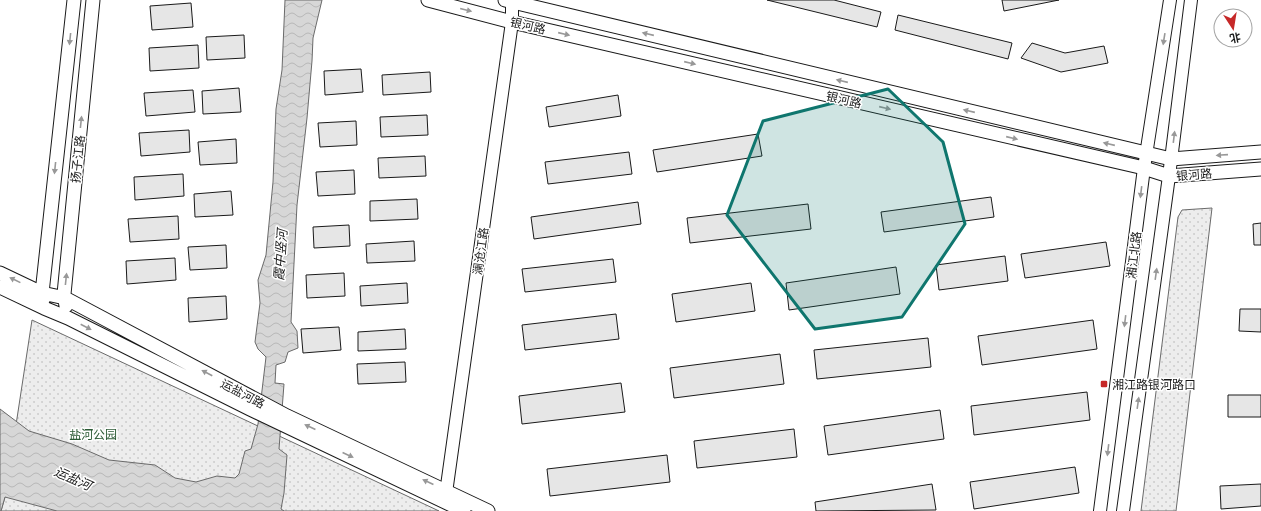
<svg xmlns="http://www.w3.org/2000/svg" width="1261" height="511" viewBox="0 0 1261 511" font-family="Barlow,'Noto Sans SC',sans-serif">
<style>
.green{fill:url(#green-dots);stroke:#6a6a6a}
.water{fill:url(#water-waves);stroke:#6a6a6a}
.building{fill:#e6e6e6;stroke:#1a1a1a}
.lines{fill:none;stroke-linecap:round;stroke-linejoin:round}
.tertiary-casing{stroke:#1a1a1a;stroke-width:14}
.secondary-casing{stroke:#1a1a1a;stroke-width:15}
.tertiary{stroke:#fff;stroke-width:12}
.secondary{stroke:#fff;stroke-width:13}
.oneway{fill:#989898}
.marked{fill:#0f766e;fill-opacity:0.2;stroke:#0f766e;stroke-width:3;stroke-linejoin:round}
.poi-dot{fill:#c62828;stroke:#fff;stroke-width:1.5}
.labels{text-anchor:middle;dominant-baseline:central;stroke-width:3;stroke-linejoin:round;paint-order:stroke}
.street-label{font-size:12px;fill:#1a1a1a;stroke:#fff}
.poi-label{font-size:12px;fill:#1a1a1a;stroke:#fff;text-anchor:start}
.park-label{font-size:12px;fill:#2b5a34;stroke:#fff}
.water-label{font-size:13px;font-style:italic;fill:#1a1a1a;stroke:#fff}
</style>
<defs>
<pattern id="green-dots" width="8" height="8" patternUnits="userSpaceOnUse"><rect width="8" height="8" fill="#ededed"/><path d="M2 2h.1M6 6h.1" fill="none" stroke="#cbcbcb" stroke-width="1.8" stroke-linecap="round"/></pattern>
<pattern id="water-waves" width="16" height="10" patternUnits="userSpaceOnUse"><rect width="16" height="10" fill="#d7d7d7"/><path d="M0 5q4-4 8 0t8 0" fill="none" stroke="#b8b8b8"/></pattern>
</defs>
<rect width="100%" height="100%" fill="#fff"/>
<path class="green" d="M1212 208 1176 511H1141L1178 217 1182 210Z
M32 320 439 511H1L5 497Z"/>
<path class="water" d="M285 0H322L313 38 312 61 307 118 297 205 291 322 297 331 298 348 288 352 285 362 276 365 275 383 284 384 279 449 287 455 284 493 281 509 284 511H57L5 497 1 511H0V409L29 431 72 444 109 460 155 465 175 478 196 482 217 476 235 478 239 474 245 451 251 449 258 424 266 357 258 349 255 342 260 303 258 280 266 255 273 182 276 109 282 70Z"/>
<path class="building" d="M767 0H834L881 12 877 27Z
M1002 0H1059L1004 11Z
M191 3 193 27 152 30 150 6Z
M898 15 1012 43 1008 59 895 30Z
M244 35 245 58 207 60 206 37Z
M1032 43 1065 53 1104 46 1108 63 1061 72 1021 58Z
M198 45 199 68 150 71 149 48Z
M361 69 363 92 325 95 324 71Z
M430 72 431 92 383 95 382 75Z
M239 88 241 112 203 114 202 91Z
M193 90 195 112 146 116 144 93Z
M618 95 621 116 549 127 546 107Z
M427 115 428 135 381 137 380 117Z
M356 121 357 145 320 147 318 123Z
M189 130 190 152 141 156 139 133Z
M758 134 762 156 657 172 653 150Z
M236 139 237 163 200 165 198 142Z
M629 152 632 174 548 184 545 162Z
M425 156 426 176 379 178 378 158Z
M354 170 355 194 318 196 316 172Z
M183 174 184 196 135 200 134 177Z
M231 191 233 215 195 217 194 194Z
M991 197 994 217 884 232 881 212Z
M417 199 418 219 370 221V201Z
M638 202 641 224 534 239 531 217Z
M808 204 811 229 690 243 687 218Z
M178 216 179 239 130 242 128 219Z
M1261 223V245H1254L1253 224Z
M349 225 350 246 314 248 313 227Z
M414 241 415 261 367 263 366 244Z
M1106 242 1110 266 1025 278 1021 254Z
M226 245 227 268 190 270 188 247Z
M1005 256 1008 281 939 290 936 265Z
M175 258 176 280 127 284 126 261Z
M613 259 616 282 525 292 522 269Z
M896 267 900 294 789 310 786 283Z
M344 273 345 296 307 298 306 275Z
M407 283 408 303 361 306 360 286Z
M751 283 755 311 676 322 672 294Z
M226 296 227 319 189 322 188 298Z
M1240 309H1261V332L1239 331Z
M616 314 619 339 525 350 522 325Z
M1093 320 1097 349 982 365 978 336Z
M339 327 341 350 303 353 301 329Z
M405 329 406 349 358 351V332Z
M928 338 931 367 817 379 814 350Z
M780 354 784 384 674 398 670 368Z
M405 362 406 382 358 384 357 364Z
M621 383 625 412 522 424 519 396Z
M1087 392 1090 420 974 435 971 406Z
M1228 395H1261V417H1228Z
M940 410 944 439 828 455 824 426Z
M794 429 797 457 697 468 694 441Z
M667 455 670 482 550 496 547 469Z
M1075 467 1079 493 974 509 970 482Z
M932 484 936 510 816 511 815 502Z
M1261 484V506L1221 509 1220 486Z"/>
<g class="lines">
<defs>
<path id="tertiary" d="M445 500 512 22V0
M1100 511 1144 168 1170 0
M1123 511 1169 176 1191 0"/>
<path id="secondary" d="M428 0 512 22 1144 168 1169 176 1261 169
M505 0 1171 159 1261 152
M0 273 42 293 65 298 287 416 488 511
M0 287 44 308 68 318 250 409 464 511
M43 300 42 293 74 0
M66 306 64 294 93 0"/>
</defs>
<use href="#tertiary" class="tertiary-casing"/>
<use href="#secondary" class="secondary-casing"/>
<use href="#tertiary" class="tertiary"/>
<use href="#secondary" class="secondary"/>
</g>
<defs><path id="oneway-solid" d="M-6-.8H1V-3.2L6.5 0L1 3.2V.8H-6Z"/></defs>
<g class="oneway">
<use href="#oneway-solid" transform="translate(466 10) rotate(14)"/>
<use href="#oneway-solid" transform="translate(564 34) rotate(13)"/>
<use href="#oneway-solid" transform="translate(648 34) rotate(-167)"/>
<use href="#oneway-solid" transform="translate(70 39) rotate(96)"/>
<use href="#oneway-solid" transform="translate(1164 39) rotate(99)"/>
<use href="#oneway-solid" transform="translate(690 63) rotate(13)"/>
<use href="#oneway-solid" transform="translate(842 81) rotate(-167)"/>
<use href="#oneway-solid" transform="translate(885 108) rotate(13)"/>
<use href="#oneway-solid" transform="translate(969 111) rotate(-167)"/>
<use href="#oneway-solid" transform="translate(81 122) rotate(-84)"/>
<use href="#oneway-solid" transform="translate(1174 137) rotate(-83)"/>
<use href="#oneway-solid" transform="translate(1012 138) rotate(13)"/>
<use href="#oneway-solid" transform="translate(1109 144) rotate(-167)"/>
<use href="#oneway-solid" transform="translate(1222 155) rotate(176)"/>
<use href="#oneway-solid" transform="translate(55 168) rotate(96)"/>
<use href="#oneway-solid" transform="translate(1141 192) rotate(97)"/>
<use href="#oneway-solid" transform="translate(1156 274) rotate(-82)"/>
<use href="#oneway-solid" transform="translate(66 279) rotate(-84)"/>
<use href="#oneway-solid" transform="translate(15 280) rotate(-154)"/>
<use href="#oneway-solid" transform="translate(1125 321) rotate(97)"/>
<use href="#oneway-solid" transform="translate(86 327) rotate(27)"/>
<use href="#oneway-solid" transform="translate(207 373) rotate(-152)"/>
<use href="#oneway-solid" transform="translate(1138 403) rotate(-82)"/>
<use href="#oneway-solid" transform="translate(310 427) rotate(-155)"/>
<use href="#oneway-solid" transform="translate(1108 450) rotate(97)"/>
<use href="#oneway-solid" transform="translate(348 455) rotate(25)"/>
<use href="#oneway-solid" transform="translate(428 482) rotate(-155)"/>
</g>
<path class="marked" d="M888 89 943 142 965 224 902 317 815 329 727 215 763 121Z"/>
<rect class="poi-dot" x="1100" y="380" width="8" height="8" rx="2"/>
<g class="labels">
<g class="street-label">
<text transform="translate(528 25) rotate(13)">银河路</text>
<text transform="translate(844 99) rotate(13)">银河路</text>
<text transform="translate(77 159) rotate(-84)">扬子江路</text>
<text transform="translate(1194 174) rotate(-5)">银河路</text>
<text transform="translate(480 251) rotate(-82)">澜沧江路</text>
<text transform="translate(1133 255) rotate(-83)">湘江北路</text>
<text transform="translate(243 393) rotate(28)">运盐河路</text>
</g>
<g class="poi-label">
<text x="1112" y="384">湘江路银河路口</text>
</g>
<g class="park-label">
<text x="93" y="434">盐河公园</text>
</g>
<g class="water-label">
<text transform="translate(280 255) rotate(-86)">霞中竖河</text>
<text transform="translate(73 478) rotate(24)">运盐河</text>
</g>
</g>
<g transform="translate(1233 28) rotate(168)"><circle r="19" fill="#ffffff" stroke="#a3a3a3"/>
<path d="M0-3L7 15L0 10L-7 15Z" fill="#c62828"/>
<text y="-6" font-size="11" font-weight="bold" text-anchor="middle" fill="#1a1a1a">北</text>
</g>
</svg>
